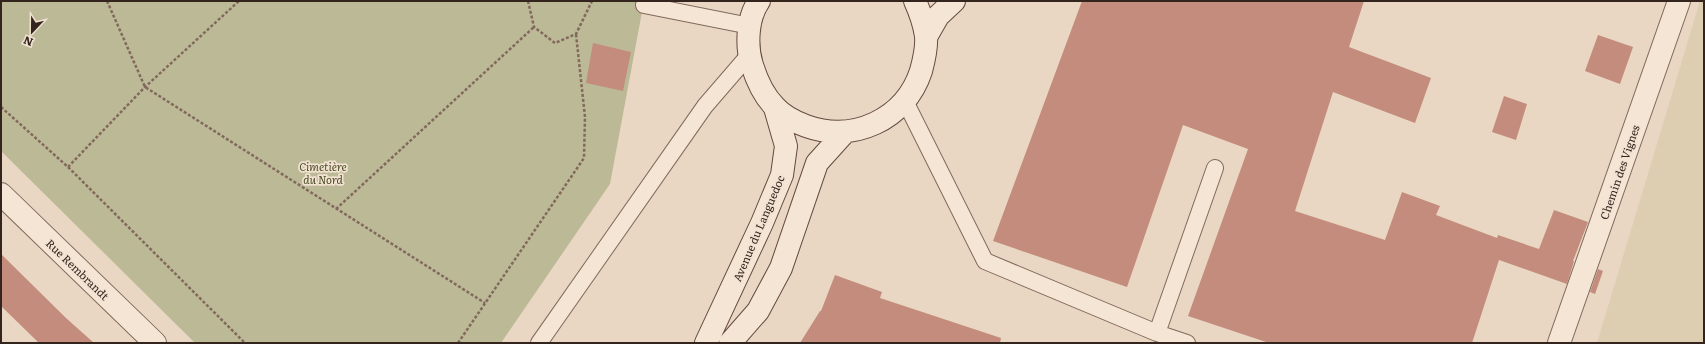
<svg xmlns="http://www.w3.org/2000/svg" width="1705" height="344" viewBox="0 0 1705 344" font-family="Literata,serif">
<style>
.farmland{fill:#deceb1}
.cemetery{fill:#bcb997}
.building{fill:#c48c7c}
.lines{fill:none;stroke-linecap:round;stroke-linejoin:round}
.lane-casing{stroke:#82695c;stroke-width:18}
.street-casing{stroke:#82695c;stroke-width:24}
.secondary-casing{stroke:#644a3f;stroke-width:24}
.path{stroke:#82695c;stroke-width:2.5;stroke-dasharray:3 2;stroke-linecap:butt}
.lane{stroke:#f5e5d5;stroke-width:16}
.street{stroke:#f5e5d5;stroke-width:22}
.secondary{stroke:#f5e5d5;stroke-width:22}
.labels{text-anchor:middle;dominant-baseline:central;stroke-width:3.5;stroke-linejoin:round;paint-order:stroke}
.park-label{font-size:11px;font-style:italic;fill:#4b4e27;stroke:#f2e2d2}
.street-label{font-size:11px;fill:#33241e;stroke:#f2e2d2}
</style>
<rect width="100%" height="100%" fill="#e9d7c3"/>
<path class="farmland" d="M1700 1H1704V343H1597Z"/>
<path class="cemetery" d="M1 1H644L610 184 501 343H195L1 151Z"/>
<path class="building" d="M1082 1H1364L1349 47 1431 78 1415 123 1333 92 1295 211 1385 240 1402 192 1440 206 1436 215 1497 238 1498 235 1539 249 1554 210 1588 222 1573 261H1574L1567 284 1499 260 1472 343H1269L1188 316 1248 149 1183 125 1127 287 993 241Z
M1598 35 1633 47 1620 84 1585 71Z
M593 43 631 52 623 91 586 83Z
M1504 96 1527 104 1516 140 1492 132Z
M1 254 66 318 94 343H39L1 306Z
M1598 269 1603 271 1595 294 1590 292Z
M835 275 882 292 880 298 1001 338 1000 343H800L820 311H821Z"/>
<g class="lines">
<defs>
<path id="lane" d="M644 5 750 26
M905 101 985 261 1157 333 1187 343
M1157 333 1215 168
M539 343 705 106 749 55"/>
<path id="street" d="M1 194 155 343
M1559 343 1679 1"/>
<path id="secondary" d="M759 1C747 18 746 46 752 65 757 81 764 96 775 107 783 116 795 122 806 126 853 143 905 120 921 71 924 60 927 47 926 36 924 23 920 12 915 1
M926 37 938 16 954 1
M706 343 762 223 782 175 786 146 775 108
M730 343 758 311 781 268 817 163 845 132"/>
</defs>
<use href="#lane" class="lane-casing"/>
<use href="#street" class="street-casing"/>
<use href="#secondary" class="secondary-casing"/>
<path class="path" d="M107 1 145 87 485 303
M528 1 534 27 555 43 576 34 592 1
M1 107 68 167 245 343
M68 167 145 87 239 1
M336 209 534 27
M458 343 584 158 585 117 576 34"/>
<use href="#lane" class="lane"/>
<use href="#street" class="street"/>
<use href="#secondary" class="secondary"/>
</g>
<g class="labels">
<g class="park-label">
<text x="323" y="166">Cimetière<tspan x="323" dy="13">du Nord</tspan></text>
</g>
<g class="street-label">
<text transform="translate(1619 172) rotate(-71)">Chemin des Vignes</text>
<text transform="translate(758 228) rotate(-67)">Avenue du Languedoc</text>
<text transform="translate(78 269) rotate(44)">Rue Rembrandt</text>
</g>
</g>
<rect width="1705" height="344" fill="none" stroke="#33241e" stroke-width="4"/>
<g transform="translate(32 32) rotate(202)" stroke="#f2e2d2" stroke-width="3" paint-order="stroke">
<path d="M0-3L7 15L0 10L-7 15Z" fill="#33241e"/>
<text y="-6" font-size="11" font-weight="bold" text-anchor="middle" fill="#33241e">N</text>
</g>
</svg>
